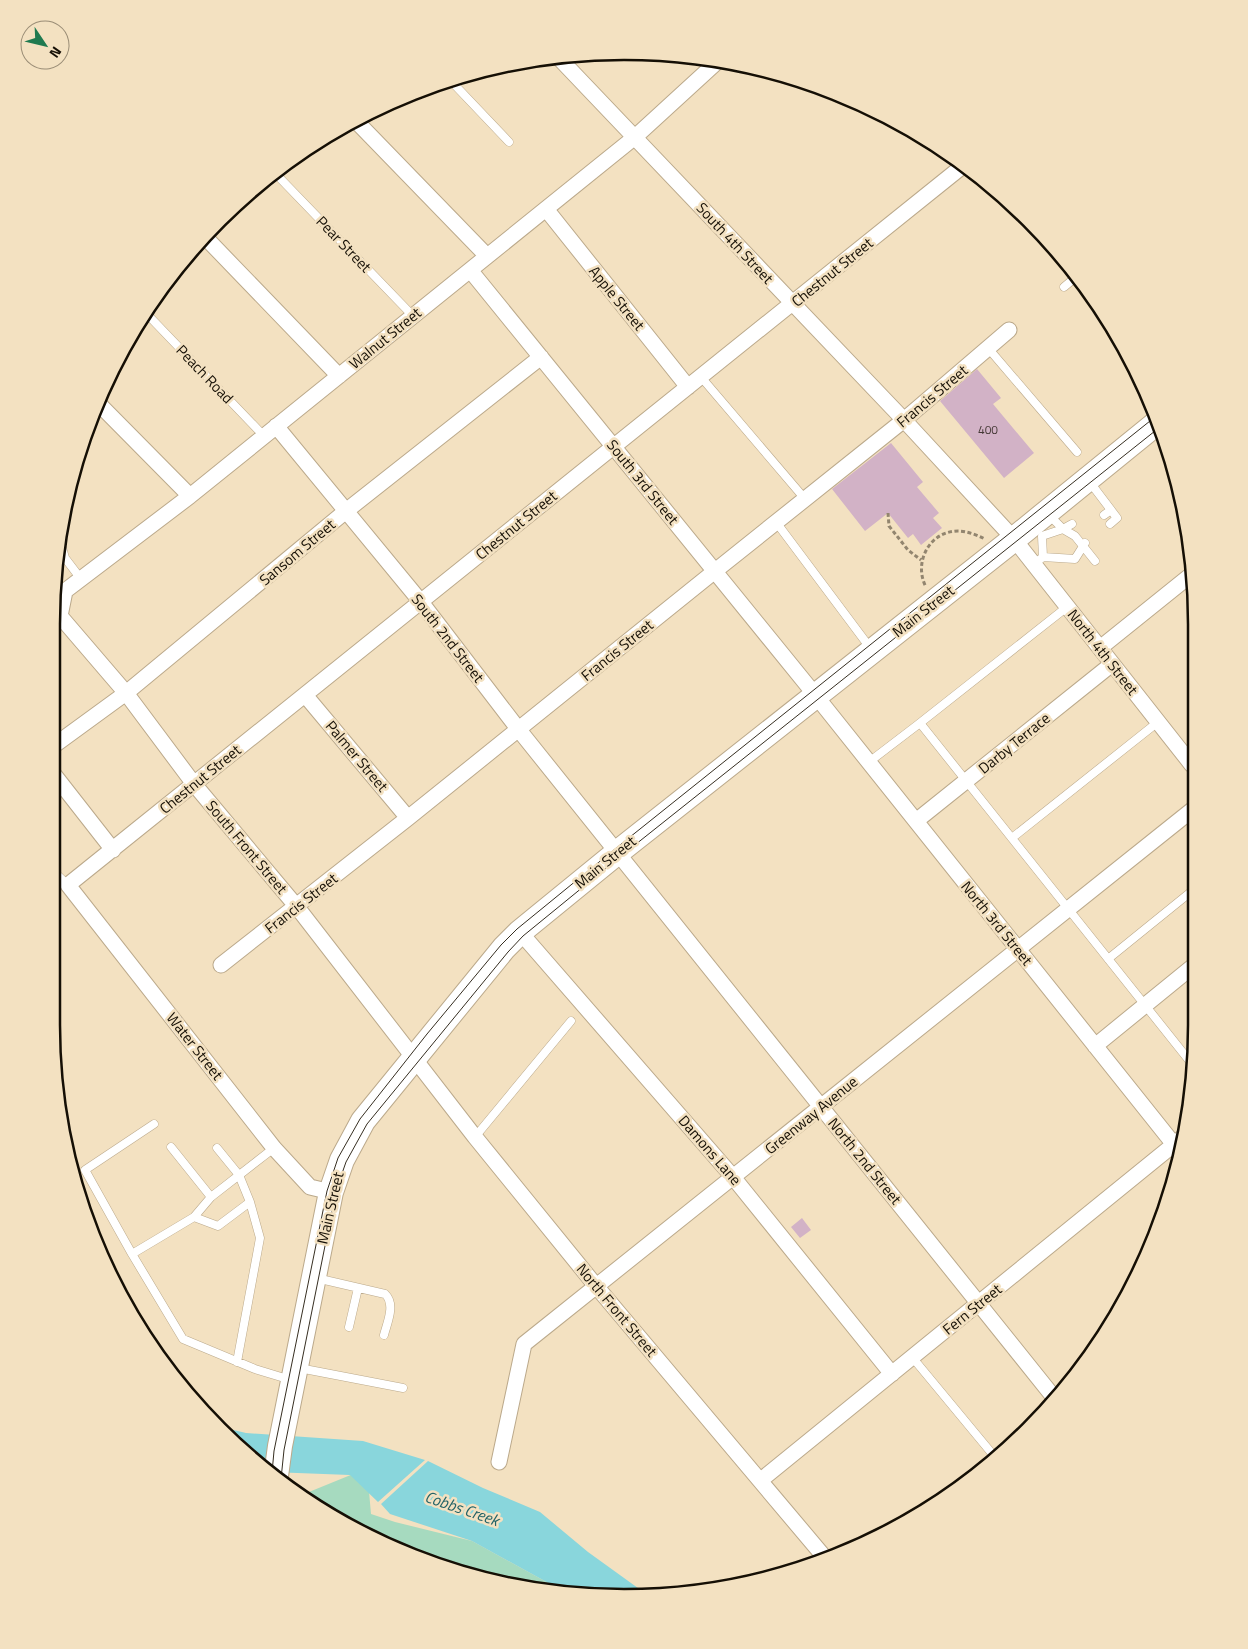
<svg xmlns="http://www.w3.org/2000/svg" width="1248" height="1649" viewBox="0 0 1248 1649" font-family="'Titillium Web',sans-serif">
<style>
.green{fill:#a6dabf}
.water{fill:#89d6dc}
.building{fill:#d2b2c6}
.lines{fill:none;stroke-linecap:round;stroke-linejoin:round}
.lane-casing{stroke:#bba98b;stroke-width:9}
.street-casing{stroke:#bba98b;stroke-width:17}
.primary-casing{stroke:#bba98b;stroke-width:26}
.path{stroke:#92856f;stroke-width:3;stroke-dasharray:4 2.5;stroke-linecap:butt}
.lane{stroke:#fff;stroke-width:8}
.street{stroke:#fff;stroke-width:15}
.primary{stroke:#fff;stroke-width:24}
.tram{stroke:#362e21;stroke-width:1}
.labels{text-anchor:middle;dominant-baseline:central;stroke-width:5;stroke-linejoin:round;paint-order:stroke}
.number-label{font-size:12px;fill:#443835}
.street-label{font-size:15px;fill:#150f05;stroke:#f3e1c1}
.water-label{font-size:16px;font-style:italic;fill:#236367;stroke:#f3e1c1}
.rim{fill:none;stroke:#150f05;stroke-width:2.5}
</style>
<rect width="100%" height="100%" fill="#f3e1c1"/>
<path class="green" d="M358 1472 368 1480 371 1514 395 1522 472 1541 561 1590 513 1587 370 1539 304 1494Z"/>
<path class="water" d="M217 1426 246 1433 363 1441 425 1460 378 1502 350 1475 271 1472 246 1455Z
M428 1461 483 1488 540 1512 588 1552 649 1596 561 1590 472 1541 390 1514 381 1504Z"/>
<path class="building" d="M977 369 1001 398 993 404 1034 453 1004 478 940 401Z
M891 443 923 482 917 487 939 513 933 518 942 528 921 545 913 534 908 538 888 513 865 531 832 489Z
M802 1218 811 1230 800 1238 791 1227Z"/>
<g class="lines">
<defs>
<path id="lane" d="M451 81 509 142
M275 173 413 316
M1064 287 1076 277
M146 313 264 436
M988 348 1077 452
M701 377 805 499
M1089 481 1111 510 1104 515
M1048 514 1063 529 1075 536 1095 561
M776 522 871 649
M1110 524 1117 518 1111 510
M60 541 65 558 81 579
M1043 557 1042 536 1063 529 1072 524
M1034 564 1043 557 1075 559 1085 543
M920 723 1067 607
M869 762 920 723 1192 1064
M1012 838 1158 722
M52 870 68 885
M1108 959 1192 891
M475 1137 571 1021
M171 1147 211 1197
M274 1148 211 1197 194 1217 132 1254 183 1339 255 1369 291 1380
M194 1217 218 1226 250 1202 239 1175 217 1148
M132 1254 85 1170 154 1124
M316 1278 385 1294C396 1304 387 1323 384 1335
M349 1327 358 1288
M912 1357 994 1456
M237 1362 260 1238 250 1202
M299 1368 403 1388"/>
<path id="street" d="M559 58 904 420 1014 539 1192 765
M718 61 635 137 190 496 65 591 60 616 126 693 194 784 297 907 475 1137 596 1286 826 1559
M356 121 487 256
M546 209 688 387
M204 236 339 376
M470 270 812 691 1180 1152
M98 403 190 496
M276 426 421 602 519 730 1056 1400
M1100 648 1192 574
M305 695 408 818
M52 747 126 693 346 511 541 357
M52 772 113 850
M916 821 1112 664
M520 932 733 1177 892 1374
M221 965 408 818 715 571 904 420 1009 330
M1095 1046 1192 967
M331 1192 310 1187 274 1148 68 885 964 165
M499 1462 524 1344 1192 810
M761 1480 1183 1137"/>
<path id="primary" d="M276 1476 280 1446 331 1192 342 1160 363 1121 504 948 520 932 618 852 1014 539 1158 422"/>
</defs>
<use href="#lane" class="lane-casing"/>
<use href="#street" class="street-casing"/>
<use href="#primary" class="primary-casing"/>
<path class="path" d="M888 513 889 526 908 550 921 560
M925 585C914 561 930 531 958 531 967 531 977 535 985 539"/>
<use href="#lane" class="lane"/>
<use href="#street" class="street"/>
<use href="#primary" class="primary"/>
<path class="tram" d="M272 1473 274 1451 327 1191 338 1158 360 1119 427 1034 501 945 517 929 615 849 1155 417
M281 1479 284 1450 331 1216 339 1182 346 1162 367 1124 508 952 523 936 621 856 1160 427"/>
</g>
<g class="labels">
<g class="number-label">
<text x="988" y="429">400</text>
</g>
<g class="street-label">
<text transform="translate(735 243) rotate(47)">South 4th Street</text>
<text transform="translate(344 244) rotate(46)">Pear Street</text>
<text transform="translate(832 272) rotate(-39)">Chestnut Street</text>
<text transform="translate(617 298) rotate(51)">Apple Street</text>
<text transform="translate(385 338) rotate(-39)">Walnut Street</text>
<text transform="translate(205 374) rotate(46)">Peach Road</text>
<text transform="translate(932 396) rotate(-40)">Francis Street</text>
<text transform="translate(643 482) rotate(51)">South 3rd Street</text>
<text transform="translate(516 525) rotate(-39)">Chestnut Street</text>
<text transform="translate(297 552) rotate(-40)">Sansom Street</text>
<text transform="translate(923 611) rotate(-38)">Main Street</text>
<text transform="translate(448 638) rotate(52)">South 2nd Street</text>
<text transform="translate(617 650) rotate(-39)">Francis Street</text>
<text transform="translate(1103 652) rotate(52)">North 4th Street</text>
<text transform="translate(1014 743) rotate(-39)">Darby Terrace</text>
<text transform="translate(357 756) rotate(50)">Palmer Street</text>
<text transform="translate(200 779) rotate(-39)">Chestnut Street</text>
<text transform="translate(247 847) rotate(50)">South Front Street</text>
<text transform="translate(605 862) rotate(-39)">Main Street</text>
<text transform="translate(301 903) rotate(-38)">Francis Street</text>
<text transform="translate(997 923) rotate(51)">North 3rd Street</text>
<text transform="translate(195 1046) rotate(52)">Water Street</text>
<text transform="translate(811 1115) rotate(-39)">Greenway Avenue</text>
<text transform="translate(710 1150) rotate(49)">Damons Lane</text>
<text transform="translate(865 1161) rotate(51)">North 2nd Street</text>
<text transform="translate(330 1208) rotate(-77)">Main Street</text>
<text transform="translate(972 1309) rotate(-39)">Fern Street</text>
<text transform="translate(617 1310) rotate(50)">North Front Street</text>
</g>
<g class="water-label">
<text transform="translate(462 1508) rotate(19)">Cobbs Creek</text>
</g>
</g>
<path d="M0 0H1248V1649H0ZM624 60H624A564 564 0 0 1 1188 624V1025A564 564 0 0 1 624 1589H624A564 564 0 0 1 60 1025V624A564 564 0 0 1 624 60Z" fill="#f3e1c1" fill-rule="evenodd"/>
<path class="rim" d="M624 60H624A564 564 0 0 1 1188 624V1025A564 564 0 0 1 624 1589H624A564 564 0 0 1 60 1025V624A564 564 0 0 1 624 60Z"/>
<g transform="translate(45 45) rotate(125)"><circle r="24" fill="#f3e1c1" stroke="#9a8d76"/>
<path d="M0-4L9 19L0 12L-9 19Z" fill="#1f7a50"/>
<text y="-8" font-size="14" font-weight="bold" text-anchor="middle" fill="#150f05">N</text>
</g>
</svg>
